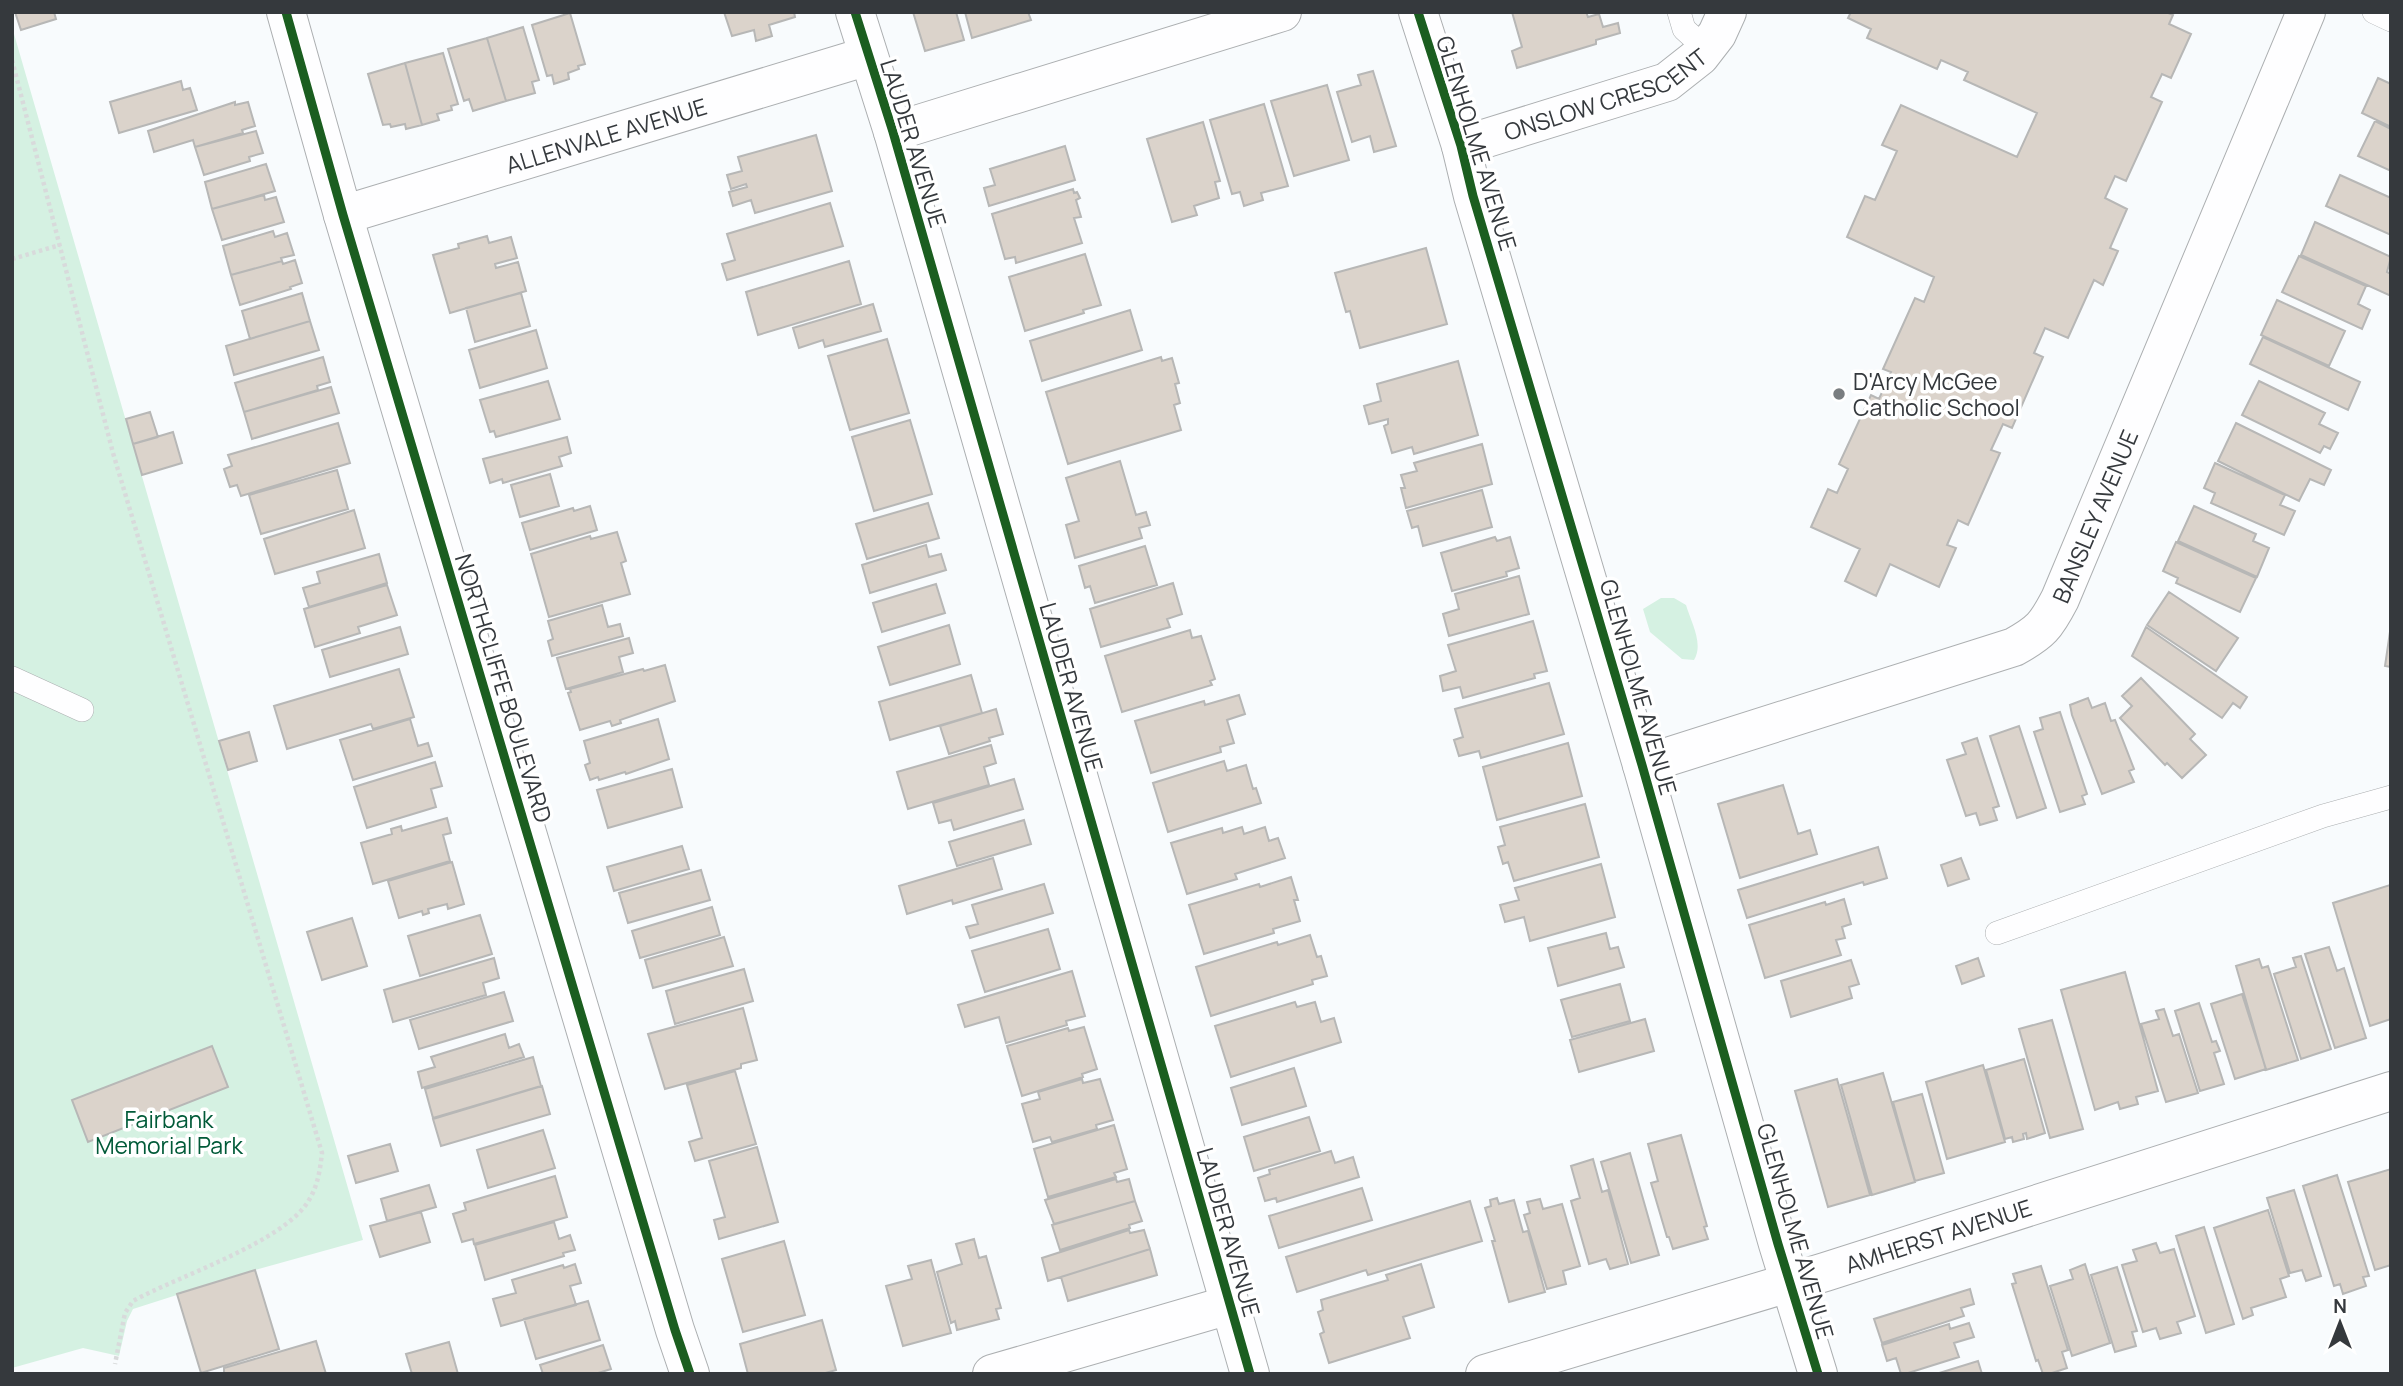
<svg xmlns="http://www.w3.org/2000/svg" width="2403" height="1386" viewBox="0 0 2403 1386" font-family="Manrope,sans-serif">
<style>
.green{fill:#d5f1e2}
.building{fill:#dbd3cb;stroke:#b7b7b6;stroke-width:2}
.lines{fill:none;stroke-linecap:round;stroke-linejoin:round}
.lane-casing{stroke:#acafb1;stroke-width:24}
.street-casing{stroke:#acafb1;stroke-width:40}
.path{stroke:#d8dadb;stroke-width:4.5;stroke-dasharray:3.5 3.5;stroke-linecap:butt}
.lane{stroke:#fefeff;stroke-width:23}
.street{stroke:#fefeff;stroke-width:38}
.cycleway-casing{stroke:#fff;stroke-width:13}
.cycleway{stroke:#1b5e20;stroke-width:9}
.poi-dot{fill:#797d80;stroke:#fff;stroke-width:2.5}
.labels{text-anchor:middle;dominant-baseline:central;stroke-width:7;stroke-linejoin:round;paint-order:stroke}
.street-label{font-size:23px;fill:#35393d;stroke:#fff}
.poi-label{font-size:23px;fill:#35393d;stroke:#fff;text-anchor:start}
.park-label{font-size:23px;fill:#015a38;stroke:#fff}
</style>
<rect width="100%" height="100%" fill="#f8fbfd"/>
<path class="green" d="M12 27 363 1240 255 1270 133 1309 127 1321 119 1356 83 1348 12 1368Z
M1661 598H1674L1686 605C1691 622 1704 644 1694 660L1682 659 1650 632 1643 609Z"/>
<path class="building" d="M15 12H54L56 19 21 30Z
M724 12H794L795 17 769 25 772 36 756 41 754 30 732 36Z
M913 12H956L964 40 925 51Z
M965 12H1028L1031 20 972 38Z
M1512 12H1586L1588 17 1599 14 1603 27 1618 23 1620 33 1596 40V44L1517 68 1512 51 1522 47Z
M1851 12H2166L2173 15 2169 24 2191 34 2171 78 2162 74 2151 97 2162 102 2126 181 2115 176 2105 198 2127 209 2110 248 2118 251 2103 285 2094 280 2068 338 2045 328 2034 353 2043 357 2012 428 2003 424 1991 450 2000 453 1968 525 1958 520 1947 545 1956 548 1939 587 1890 564 1876 596 1845 581 1860 549 1811 527 1828 489 1837 493 1848 469 1839 464 1871 395 1879 399 1891 372 1883 369 1915 298 1924 302 1934 277 1847 237 1865 196 1875 200 1897 151 1882 145 1901 105 2017 157 2037 113 1964 80 1968 72 1941 60 1937 69 1867 38 1871 29 1848 18Z
M570 13 585 64 578 66 579 69 568 73 569 79 554 84 552 75 547 76 532 25Z
M523 27 539 80 532 82 535 93 506 101 487 38Z
M487 38 506 101 473 111 469 99 464 101 448 49Z
M443 53 458 104 451 106 452 110 437 114 439 120 422 125 405 63Z
M405 63 422 125 406 129 405 124 391 127 390 124 383 125 368 74Z
M1373 71 1396 146 1374 152 1370 136 1352 142 1337 92 1361 85 1358 75Z
M2378 78 2391 84V127L2362 113Z
M181 81 183 90 190 88 197 110 119 133 110 102Z
M1327 85 1349 160 1294 176 1271 101Z
M235 102V105L248 102 255 126 242 130 243 133 195 147 193 140 154 152 148 131Z
M1264 104 1288 186 1261 193 1263 200 1244 206 1240 192 1232 194 1210 120Z
M2375 121 2391 129V171L2358 156Z
M1203 122 1220 181 1215 182 1219 198 1194 206 1197 215 1172 222 1147 139Z
M256 131 263 153 249 157 250 161 204 175 195 147Z
M816 135 832 191 755 213 751 200 733 206 729 192 747 187 746 184 731 189 727 175 742 171 738 157Z
M1065 146 1075 180 989 206 984 188 995 185 990 169Z
M266 164 275 191 212 209 205 182Z
M2340 175 2391 198V235L2326 206Z
M1073 189 1074 193 1077 192 1080 198 1076 200 1081 217 1074 218 1082 243 1016 263 1015 257 1005 259 992 214Z
M264 195 265 200 276 197 284 222 222 240 212 209Z
M830 203 843 246 727 280 722 264 735 260 727 234Z
M2315 222 2391 257 2387 272 2391 274V296L2301 255Z
M273 231 275 237 287 233 294 255 281 258 282 261 231 275 223 246Z
M487 236 489 243 511 237 517 258 495 264 496 268 518 262 526 291 450 313 433 255 459 248 458 244Z
M1426 248 1447 324 1360 348 1350 311 1346 312 1335 273Z
M1085 254 1101 305 1083 310 1084 313 1025 331 1009 277Z
M2299 256 2366 286 2358 304 2370 310 2362 329 2282 292Z
M295 260 302 283 290 287 291 289 240 305 231 275 282 261 283 264Z
M849 261 861 304 758 335 746 292Z
M302 293 310 321 250 339 242 311Z
M521 293 530 326 475 342 466 308Z
M2277 300 2345 331 2329 366 2261 335Z
M873 304 881 331 825 347 823 340 799 348 793 328Z
M1130 310 1142 350 1042 381 1030 341Z
M310 321 319 350 234 375 226 346Z
M536 330 547 368 480 388 469 350Z
M2263 337 2360 382 2348 410 2250 364Z
M887 339 909 413 850 430 828 356Z
M323 357 330 382 317 386 318 390 244 412 235 383Z
M1161 357 1162 361 1172 358 1179 383 1175 384 1180 403 1174 405 1181 430 1068 464 1046 392Z
M1458 361 1478 435 1414 454 1412 447 1392 453 1384 426 1388 424V419L1369 424 1364 406 1381 401 1377 384Z
M548 381 560 419 496 437 494 431 490 432 480 400Z
M2259 381 2325 413 2319 424 2338 433 2330 449 2324 446 2320 453 2242 415Z
M331 387 339 413 252 439 244 412Z
M150 412 158 437 133 444 126 419Z
M910 420 932 494 874 511 852 437Z
M338 423 350 463 241 496 237 485 230 487 224 469 232 466 228 455Z
M2236 423 2331 470 2324 485 2310 479 2299 501 2218 461Z
M173 432 182 463 142 475 133 444Z
M567 437 571 453 559 457 562 466 503 483 502 479 490 483 483 459Z
M1482 444 1492 484 1406 508 1401 488H1405L1401 475 1417 471 1414 463Z
M1120 461 1136 515 1146 512 1150 525 1139 528 1142 538 1075 558 1066 525 1079 521 1066 478Z
M2215 463 2285 495 2280 505 2295 511 2284 535 2211 503 2215 493 2204 488Z
M337 470 348 509 261 534 249 495Z
M550 474 559 506 520 517 511 485Z
M1482 490 1492 527 1423 546 1418 526 1412 528 1407 511Z
M928 503 939 538 867 559 856 524Z
M590 506 597 530 530 550 522 523 573 508 574 511Z
M2194 506 2256 534 2253 541 2269 548 2257 577 2178 541Z
M354 510 365 548 275 574 264 539Z
M617 532 626 561 621 563 630 594 549 617 531 554 590 536 591 539Z
M1495 537 1497 541 1510 537 1519 568 1506 572 1507 576 1452 591 1441 553Z
M2176 542 2256 578 2240 612 2176 583 2178 578 2163 571Z
M926 545 929 557 941 554 946 570 870 593 862 565Z
M1145 546 1157 585 1095 603 1090 586 1085 588 1079 566Z
M379 554 387 583 309 607 303 588 320 583 317 572Z
M1519 576 1529 614 1449 636 1443 614 1459 609 1455 594Z
M1173 583 1182 614 1167 619 1170 627 1101 647 1090 609Z
M936 584 945 613 882 632 873 603Z
M387 585 397 615 358 627 360 633 315 647 304 609Z
M2169 592 2238 638 2216 671 2147 625Z
M602 605 608 627 620 624 623 636 552 656 548 641 553 639 548 621Z
M1533 621 1547 671 1534 674 1535 678 1463 698 1460 687 1443 691 1440 676 1456 671 1448 645Z
M949 625 960 664 890 685 878 647Z
M2391 625V667L2385 666Z
M400 627 408 654 330 677 322 650Z
M2146 627 2247 697 2240 708 2233 703 2222 718 2132 656Z
M1190 630 1192 638 1201 636 1215 679 1210 681 1212 685 1122 712 1105 656Z
M629 638 633 653 619 657 623 672 566 689 557 658Z
M665 665 675 701 620 720 621 723 612 726 610 721 580 730 568 693 571 692 570 689 643 669 644 671Z
M399 669 414 717 373 729 371 724 287 749 274 706Z
M971 675 982 713 890 740 879 702Z
M2141 678 2195 734 2190 739 2206 755 2182 778 2167 763 2165 765 2120 718 2132 706 2122 696Z
M1549 683 1564 734 1481 758 1479 751 1459 756 1454 740 1463 737 1455 709Z
M1239 695 1245 714 1227 720 1234 743 1220 747 1221 752 1151 773 1135 721 1204 701 1205 705Z
M2088 698 2092 708 2105 703 2111 721 2115 720 2134 769 2129 771 2134 782 2102 794 2072 715 2070 705Z
M996 709 1003 734 989 738 990 741 949 754 940 726Z
M2060 712 2087 794 2082 796 2085 804 2060 812 2034 732 2043 729 2040 718Z
M410 719 418 746 428 743 432 756 353 780 340 740Z
M658 719 669 759 626 774 625 772 599 780 598 777 590 780 585 765 590 763 584 741Z
M2019 726 2046 808 2017 818 1990 736Z
M249 732 257 761 228 770 219 741Z
M1977 738 1999 806 1993 808 1997 820 1980 825 1976 813 1966 816 1947 760 1966 754 1962 743Z
M1568 743 1582 796 1497 820 1483 767Z
M991 745 996 763 984 767 989 785 908 809 897 772Z
M1224 761 1227 771 1246 765 1253 789 1256 788 1261 803 1168 832 1153 783Z
M435 762 442 786 431 789 436 807 367 828 354 787Z
M672 769 682 807 608 828 597 790Z
M1014 779 1023 809 954 830 951 820 939 823 933 803Z
M1783 785 1798 834 1810 830 1817 854 1740 878 1718 804Z
M1585 804 1599 857 1514 881 1508 862 1503 864 1498 847 1505 845 1500 827Z
M447 818 451 833 443 835 450 861 373 884 361 843 392 834 391 829 401 826 402 831Z
M1024 820 1031 844 957 866 949 842Z
M1242 827 1244 834 1265 827 1269 841 1278 838 1285 858 1235 874 1237 879 1187 894 1171 843 1222 828 1223 833Z
M682 846 689 869 614 891 607 867Z
M1878 847 1887 878 1864 885 1863 882 1747 918 1738 890Z
M993 858 1002 889 953 904 952 900 907 914 899 886Z
M1961 858 1969 879 1948 886 1941 865Z
M452 862 464 904 448 909 447 904 428 909 429 913 423 915 422 911 399 918 388 881Z
M1601 864 1615 917 1530 941 1524 917 1505 922 1500 905 1519 900 1515 888Z
M701 870 710 900 628 923 619 893Z
M1291 877 1298 900H1294L1300 921 1273 929 1274 933 1204 954 1189 905 1259 884 1260 887Z
M1044 884 1053 913 970 938 966 927 978 924 972 905Z
M2390 885 2391 1019 2370 1026 2333 903Z
M1844 899 1851 924 1842 927 1845 938 1836 940 1841 955 1765 978 1749 925 1825 902 1826 905Z
M712 907 720 935 640 958 632 931Z
M480 915 492 954 420 976 408 936Z
M352 918 367 966 322 980 307 932Z
M1048 929 1060 969 985 992 972 951Z
M1606 933 1610 949 1618 947 1624 967 1558 986 1548 948Z
M1310 935 1317 957 1321 956 1327 976 1312 980 1313 984 1211 1016 1196 967 1277 942 1278 945Z
M724 937 733 966 653 988 645 960Z
M2329 947 2337 971 2344 968 2366 1038 2335 1048 2305 954Z
M2301 956 2331 1049 2301 1059 2274 974 2296 967 2293 958Z
M494 958 499 978 483 983 486 995 393 1022 384 990Z
M1978 958 1984 976 1962 984 1956 966Z
M2259 959 2262 968 2268 966 2298 1060 2266 1070 2236 966Z
M1851 960 1859 984 1849 987 1852 998 1791 1017 1781 981Z
M744 969 753 1001 675 1024 666 991Z
M1072 971 1085 1016 1066 1021 1067 1025 1006 1043 999 1017 965 1027 958 1005Z
M2125 972 2158 1091 2136 1097 2138 1104 2120 1109 2118 1102 2095 1110 2061 990Z
M1620 984 1630 1021 1572 1037 1561 1000Z
M504 992 513 1021 419 1049 410 1020Z
M2242 994 2266 1069 2235 1079 2211 1004Z
M1295 1002 1297 1007 1315 1002 1321 1022 1334 1018 1341 1042 1231 1077 1215 1026Z
M2199 1003 2212 1042 2216 1041 2220 1051 2214 1053 2224 1084 2200 1091 2175 1011Z
M743 1008 757 1060 741 1064V1068L665 1089 648 1034Z
M2164 1009 2173 1036 2179 1034 2198 1093 2166 1102 2141 1024 2159 1019 2156 1011Z
M1645 1019 1654 1051 1579 1072 1570 1040Z
M2052 1020 2083 1129 2050 1138 2019 1029Z
M1084 1027 1097 1069 1082 1074 1083 1077 1022 1096 1007 1046 1068 1028 1069 1031Z
M505 1034 509 1048 519 1044 524 1057 422 1088 418 1072 435 1067 431 1057Z
M212 1046 228 1087 88 1142 72 1100Z
M533 1057 541 1086 433 1118 425 1089Z
M2024 1059 2045 1133 2027 1139 2026 1133 2023 1134 2024 1139 2013 1142 2012 1137 2005 1139 1986 1070Z
M1983 1065 2005 1142 1947 1159 1926 1082Z
M1294 1068 1306 1106 1242 1125 1231 1088Z
M735 1071 756 1144 695 1161 689 1142 702 1138 687 1085Z
M1883 1073 1915 1182 1872 1195 1841 1085Z
M1082 1079 1083 1083 1100 1079 1113 1120 1096 1125 1097 1129 1052 1142 1050 1137 1033 1142 1022 1104 1040 1099 1038 1092Z
M1837 1079 1870 1195 1828 1207 1795 1091Z
M542 1086 550 1114 441 1146 433 1119Z
M1922 1094 1944 1173 1915 1181 1893 1102Z
M1309 1117 1320 1151 1254 1171 1244 1137Z
M1114 1125 1127 1169 1114 1173 1116 1177 1048 1197 1034 1149Z
M543 1130 555 1168 488 1188 477 1150Z
M1681 1135 1707 1226 1704 1227 1708 1239 1673 1249 1669 1237H1667L1651 1183 1658 1181 1648 1144Z
M390 1144 398 1171 356 1183 348 1156Z
M757 1147 778 1222 719 1239 714 1220 725 1217 709 1161Z
M1331 1151 1335 1163 1353 1157 1359 1177 1277 1202 1276 1198 1265 1201 1258 1178 1270 1174 1269 1170Z
M1630 1153 1659 1255 1631 1263 1601 1162Z
M1593 1159 1602 1192 1608 1190 1628 1264 1610 1269 1606 1259 1589 1264 1571 1201 1580 1198 1571 1166Z
M2391 1169V1265L2375 1270 2348 1182Z
M2337 1175 2369 1276 2363 1277 2366 1286 2343 1294 2340 1284 2334 1286 2303 1186Z
M555 1176 567 1217 474 1244 473 1239 462 1242 453 1214 466 1210 464 1203Z
M1116 1179 1117 1182 1129 1179 1135 1201 1054 1224 1045 1200Z
M429 1185 436 1207 387 1221 381 1199Z
M1362 1188 1372 1220 1279 1248 1269 1216Z
M2294 1190 2321 1276 2306 1281 2302 1270 2290 1273 2267 1198Z
M1497 1198 1499 1204 1514 1200 1523 1232 1528 1231 1545 1292 1509 1302 1492 1241H1495L1485 1208 1491 1206 1490 1200Z
M1540 1199 1543 1209 1562 1204 1580 1266 1563 1271 1566 1284 1547 1289 1524 1215 1530 1213 1527 1202Z
M1135 1201 1142 1221 1129 1225 1130 1228 1060 1250 1052 1225Z
M1470 1201 1482 1241 1368 1275 1366 1270 1297 1292 1286 1257Z
M2268 1210 2289 1276 2280 1279 2286 1297 2251 1308 2253 1315 2243 1319 2214 1228Z
M421 1212 430 1242 380 1257 370 1226Z
M554 1222 559 1239 570 1235 575 1250 563 1253 564 1256 485 1280 475 1245Z
M2204 1227 2234 1324 2206 1333 2176 1236Z
M1129 1230 1130 1233 1144 1230 1150 1249 1048 1281 1042 1258Z
M974 1239 979 1258 986 1256 1001 1308 996 1309 999 1319 957 1330 955 1321 951 1323 937 1272 962 1264 956 1244Z
M784 1241 805 1315 743 1332 722 1259Z
M2156 1243 2160 1253 2174 1249 2195 1316 2177 1322 2181 1333 2160 1339 2156 1328 2143 1332 2122 1265 2137 1261 2133 1250Z
M1150 1249 1157 1275 1068 1301 1061 1277Z
M931 1260 951 1333 903 1346 886 1286 912 1279 908 1266Z
M575 1264 581 1283 570 1286 576 1305 501 1326 493 1299 516 1293 512 1280 563 1265 564 1268Z
M1421 1264 1434 1307 1403 1317 1410 1338 1329 1363 1320 1334 1324 1332 1318 1312 1323 1310 1321 1300 1388 1280 1386 1275Z
M2085 1264 2110 1343 2072 1356 2050 1286 2073 1279 2070 1270Z
M2041 1266 2068 1350 2062 1352 2067 1368 2049 1374H2043L2038 1360 2036 1361 2012 1284 2016 1283 2013 1274Z
M2117 1267 2137 1331 2132 1332 2136 1346 2115 1352 2091 1275Z
M255 1270 279 1349 201 1373 177 1294Z
M1970 1289 1974 1304 1961 1308 1964 1316 1882 1343 1874 1319Z
M588 1301 600 1340 536 1359 524 1319Z
M822 1320 836 1370 822 1374H748L740 1344Z
M1969 1323 1974 1337 1954 1343 1959 1357 1905 1374H1901L1896 1358 1887 1361 1882 1345 1949 1324 1950 1329Z
M316 1341 326 1374H224V1368Z
M449 1342 458 1374H412L406 1354Z
M603 1345 611 1369 595 1374H543L540 1365Z
M1978 1361 1982 1374H1936Z"/>
<g class="lines">
<defs>
<path id="lane" d="M1679 12 1684 29 1706 49
M2374 12 2391 20
M12 678 82 710
M1997 933 2323 816 2391 797"/>
<g id="street">
<path d="M286 12 343 215 675 1330 690 1374"/>
<path d="M855 12 893 132 1250 1374"/>
<path d="M1418 12 1461 146 1473 196 1642 765 1778 1244 1818 1374"/>
<path d="M893 132 1282 12"/>
<path id="s1" d="M1461 146 1667 82 1700 56 1717 34 1727 12"/>
<path id="s2" d="M343 215 868 56"/>
<path id="s3" d="M1642 765 2014 647C2041 632 2046 626 2060 599L2306 12"/>
<path d="M992 1374 1229 1305"/>
<path id="s4" d="M1485 1374 1825 1272 2391 1091"/>
</g>
</defs>
<use href="#lane" class="lane-casing"/>
<use href="#street" class="street-casing"/>
<path class="path" d="M12 60 113 453 322 1153C320 1170 318 1185 309 1200 285 1242 178 1276 133 1301L125 1313 115 1364
M12 259 60 245"/>
<use href="#lane" class="lane"/>
<use href="#street" class="street"/>
<defs>
<path id="cycleway" d="M286 12 343 215 675 1330 690 1374
M855 12 893 132 1250 1374
M1418 12 1461 146 1473 196 1642 765 1778 1244 1818 1374"/>
</defs>
<use href="#cycleway" class="cycleway-casing"/>
<use href="#cycleway" class="cycleway"/>
</g>
<circle class="poi-dot" cx="1839" cy="394" r="7"/>
<g class="labels">
<g class="street-label">
<text stroke="none"><textPath href="#s1" startOffset="154">ONSLOW CRESCENT</textPath></text>
<text stroke="none"><textPath href="#s2" startOffset="275">ALLENVALE AVENUE</textPath></text>
<text transform="translate(914 143) rotate(73)">LAUDER AVENUE</text>
<text transform="translate(1477 143) rotate(73)">GLENHOLME AVENUE</text>
<text stroke="none"><textPath href="#s3" startOffset="548">BANSLEY AVENUE</textPath></text>
<text transform="translate(1072 687) rotate(74)">LAUDER AVENUE</text>
<text transform="translate(1639 687) rotate(74)">GLENHOLME AVENUE</text>
<text transform="translate(504 688) rotate(73)">NORTHCLIFFE BOULEVARD</text>
<text transform="translate(1796 1231) rotate(74)">GLENHOLME AVENUE</text>
<text transform="translate(1229 1232) rotate(74)">LAUDER AVENUE</text>
<text stroke="none"><textPath href="#s4" startOffset="474">AMHERST AVENUE</textPath></text>
</g>
<g class="poi-label">
<text x="1853" y="381">D'Arcy McGee<tspan x="1853" dy="26">Catholic School</tspan></text>
</g>
<g class="park-label">
<text x="169" y="1119">Fairbank<tspan x="169" dy="26">Memorial Park</tspan></text>
</g>
</g>
<rect width="2403" height="1386" fill="none" stroke="#35393d" stroke-width="28"/>
<g transform="translate(2340 1323)" stroke="#ffffff" stroke-width="5" paint-order="stroke">
<path d="M0-5L12 26L0 18L-12 26Z" fill="#35393d"/>
<text y="-10" font-size="19" font-weight="bold" text-anchor="middle" fill="#35393d">N</text>
</g>
</svg>
